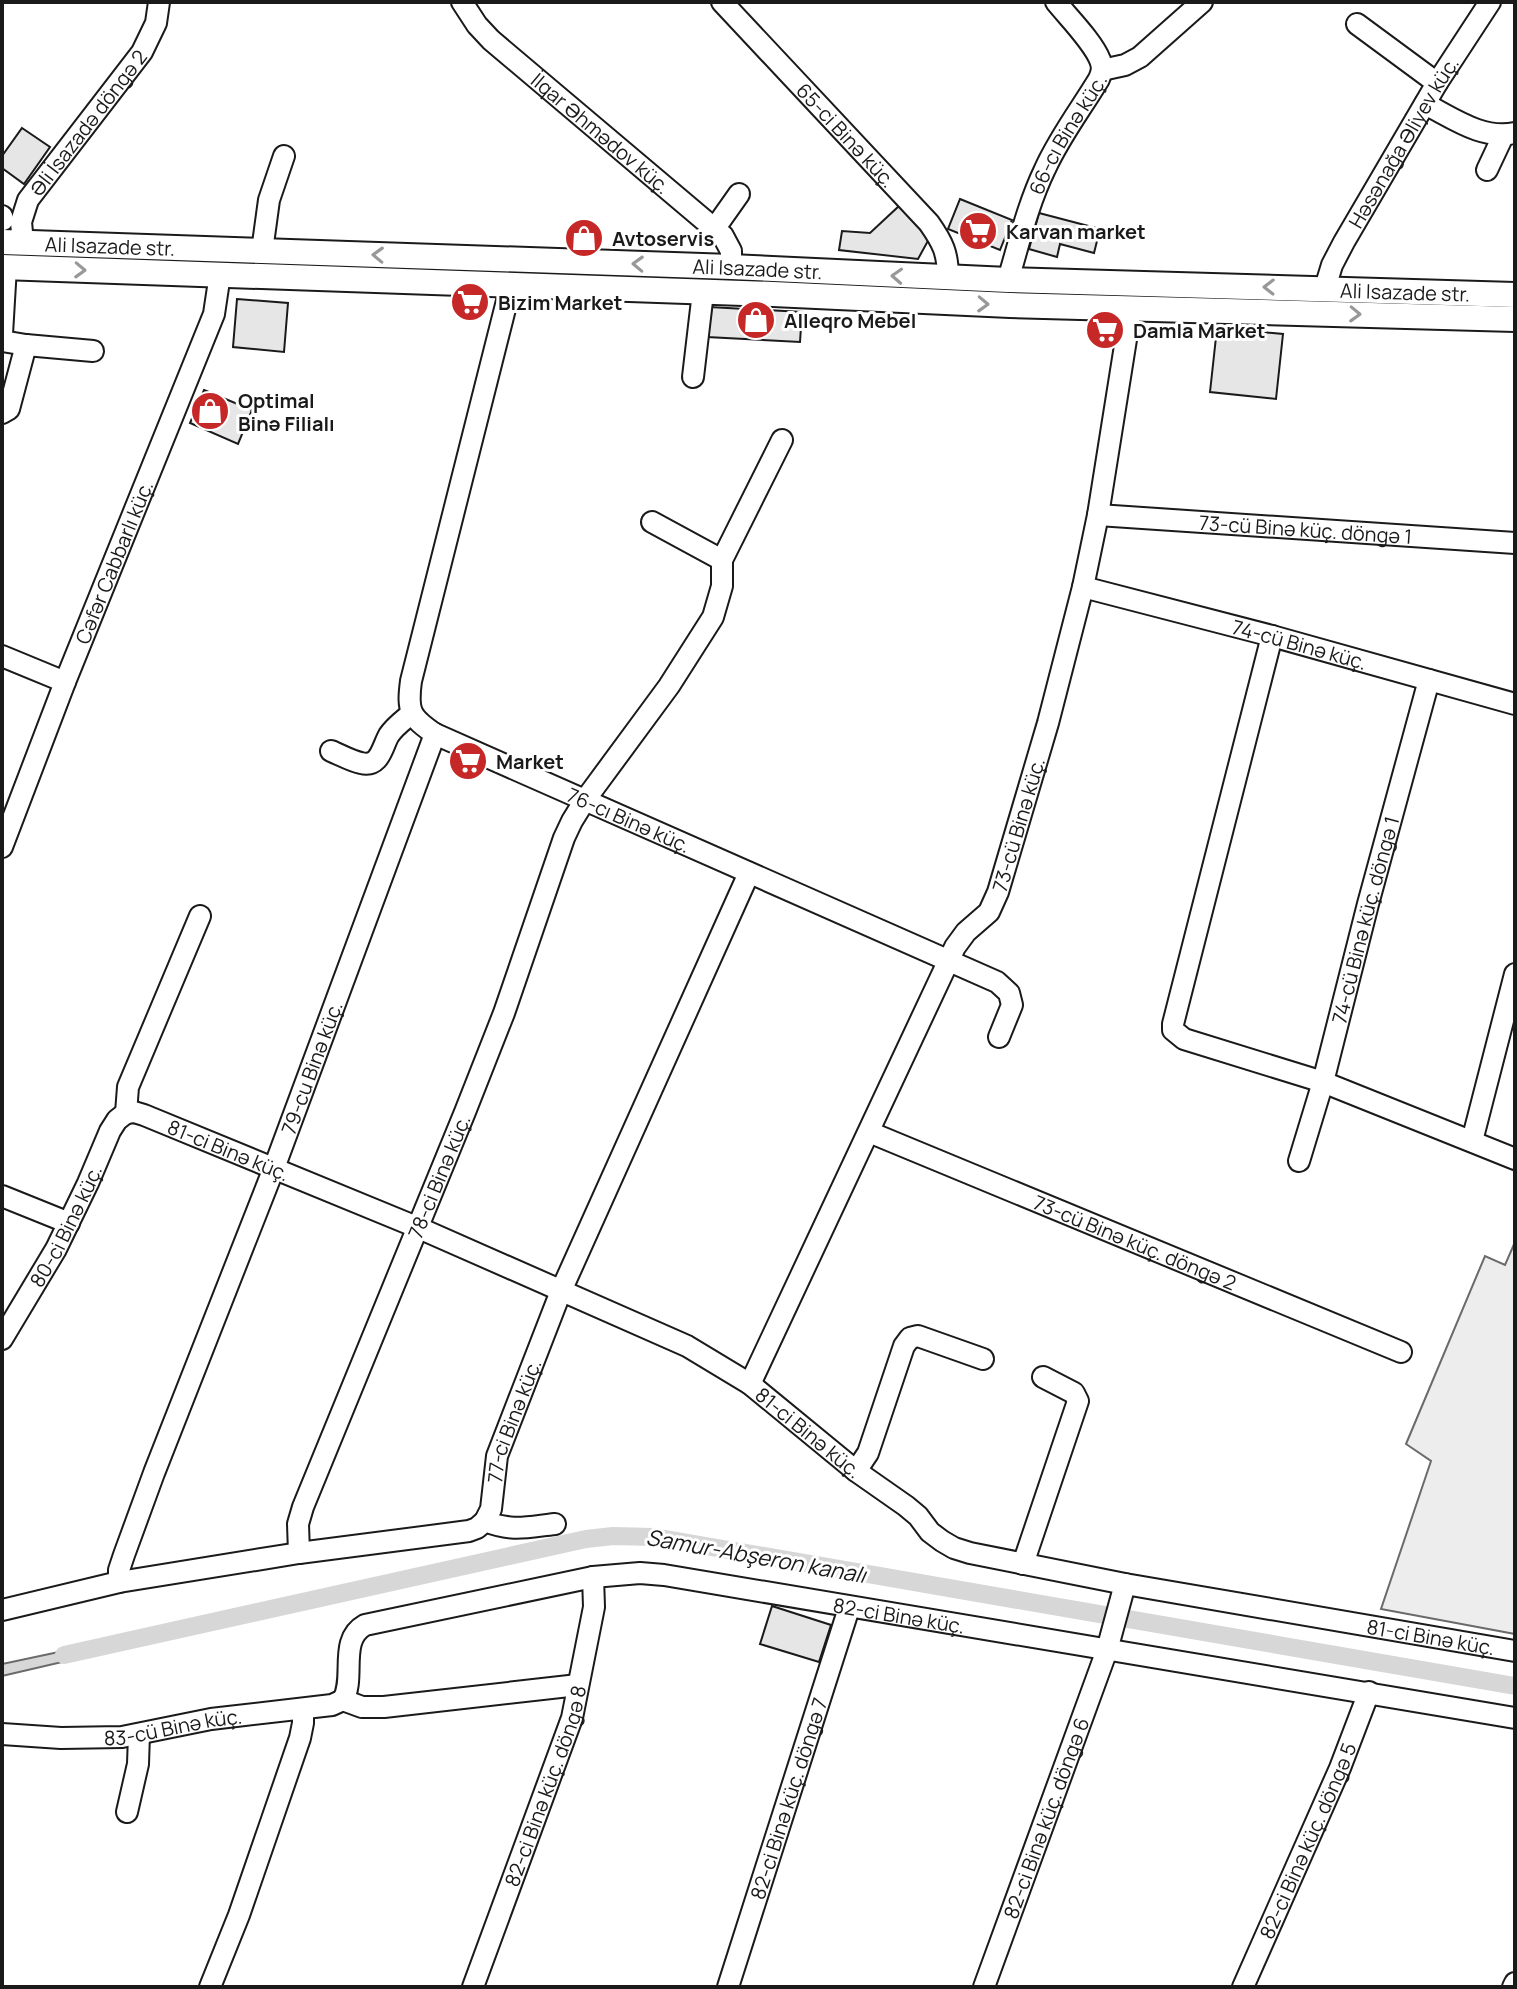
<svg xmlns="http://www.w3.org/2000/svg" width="1517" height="1989" viewBox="0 0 1517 1989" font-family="Manrope,sans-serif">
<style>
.green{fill:#ededed;stroke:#6a6a6a;stroke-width:2}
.water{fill:#d7d7d7;stroke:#6a6a6a;stroke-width:2}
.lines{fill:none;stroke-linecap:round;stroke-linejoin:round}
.canal{stroke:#d7d7d7;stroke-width:18}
.building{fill:#e6e6e6;stroke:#1a1a1a;stroke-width:2}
.minor-casing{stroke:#1a1a1a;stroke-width:24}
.major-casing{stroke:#1a1a1a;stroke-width:28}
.minor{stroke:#fff;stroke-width:20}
.major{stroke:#fff;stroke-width:24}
.oneway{stroke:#989898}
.labels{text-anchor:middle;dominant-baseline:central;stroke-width:6;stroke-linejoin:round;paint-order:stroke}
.street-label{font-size:20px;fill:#1a1a1a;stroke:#fff}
.poi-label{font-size:20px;font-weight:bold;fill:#1a1a1a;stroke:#fff;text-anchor:start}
.water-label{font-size:22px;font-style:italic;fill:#1a1a1a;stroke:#fff}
</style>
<rect width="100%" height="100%" fill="#fff"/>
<path class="green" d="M1515 1242V1634L1381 1609 1431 1461 1406 1444 1485 1256 1505 1265Z"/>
<path class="water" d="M87 1646 88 1656 2 1676V1664Z"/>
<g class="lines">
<path class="canal" d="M64 1655 586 1539 613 1536 654 1537 1515 1686"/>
</g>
<path class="building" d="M22 128 50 147 24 184 2 168V156Z
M960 199 1012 220 1000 250 948 229Z
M899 206 929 239 918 259 839 250 842 231 870 233Z
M1039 213 1100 229 1094 253 1060 244 1057 257 1029 249Z
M237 299 288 303 284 352 233 347Z
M709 307 802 312 800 342 707 337Z
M1217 328 1283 334 1276 399 1210 392Z
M204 390 252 410 238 444 190 423Z
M772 1606 831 1625 819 1662 760 1644Z"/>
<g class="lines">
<defs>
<g id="minor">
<path id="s1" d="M462 2 477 25 491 40 723 236 731 251V267"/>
<path id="s2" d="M722 2 929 223C943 243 948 253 948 278"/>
<path d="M1357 24 1437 83"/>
<path d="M1102 70 1125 65 1140 57 1202 2"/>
<path d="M1425 104C1453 118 1482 140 1515 133"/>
<path d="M1487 170 1503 136"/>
<path d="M2 216 3 220"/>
<path d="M715 228 739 194"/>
<path id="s3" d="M23 243 21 222 28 200 142 52 156 23 159 2"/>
<path d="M262 251 269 200 284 156"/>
<path id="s4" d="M1008 280C1019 243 1028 204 1045 169 1060 136 1081 109 1099 79 1102 72 1103 67 1100 60 1093 42 1069 18 1056 2"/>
<path id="s5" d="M511 285 411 681C407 711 410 717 435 734L997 982 1009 993 1012 1005 999 1037"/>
<path id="s6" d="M1325 288 1332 265 1344 242 1437 83 1490 2"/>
<path d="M2 334 6 267"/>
<path d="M2 341 26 345 93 351"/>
<path d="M693 377 703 292"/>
<path d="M2 413 9 409 26 345"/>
<path id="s7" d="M1098 515 1515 543"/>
<path d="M652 522 722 560"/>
<path id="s8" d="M1083 587 1272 636 1515 704"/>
<path d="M1272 636 1173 1024V1030L1184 1039 1323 1082 1515 1159"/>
<path d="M2 656 65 682"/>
<path d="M331 751C341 755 351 761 361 763 380 768 382 747 389 735 395 726 404 720 412 713"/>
<path id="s9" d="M2 847 65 682 214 314 220 274"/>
<path id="s10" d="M126 1113 134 1112 144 1115 419 1228 687 1346 750 1384 856 1471 906 1506 918 1516 930 1532 942 1541 954 1548 970 1553 1125 1584 1515 1651"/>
<path d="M126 1113 128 1087 200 916"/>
<path id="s11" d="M869 1132 1401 1352"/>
<path d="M1472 1141 1515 974"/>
<path id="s12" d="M1299 1161 1323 1082 1368 904 1429 680"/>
<path d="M2 1196 69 1223"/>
<path id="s13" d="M2 1339 56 1249 88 1183 110 1131 117 1120 126 1113"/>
<path id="s14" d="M750 1384 955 947 966 932 989 912 998 892 1048 723 1083 587 1098 515 1131 308"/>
<path d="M856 1471 868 1453 904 1346 910 1338 918 1336 983 1359"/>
<path d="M485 1521C512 1532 527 1527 555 1524"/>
<path id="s15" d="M299 1553 298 1524 303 1507 465 1112 504 1013 564 838 572 821 585 800 669 686 713 617 722 586V560L782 440"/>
<path d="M1023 1564 1078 1401 1074 1393 1043 1377"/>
<path id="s16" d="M119 1582V1570L124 1555 154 1473 274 1168 435 734"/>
<path id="s17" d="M2 1610 119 1582 299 1553 469 1531 477 1528 485 1521 491 1509 497 1456 561 1291 749 873"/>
<path id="s18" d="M343 1700C356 1677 338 1640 365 1625L593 1577 640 1573 664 1575C947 1625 1232 1668 1515 1718"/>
<path d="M343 1700 362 1707H384L578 1685"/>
<path id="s19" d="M2 1734 61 1738 122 1737 211 1719 332 1705 343 1700"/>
<path d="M127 1812 138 1764 139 1734"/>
<path d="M210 1987 239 1915 300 1738 303 1723V1709"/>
<path id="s20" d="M473 1987 572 1718 594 1607 593 1577"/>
<path id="s21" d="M728 1987 849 1608"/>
<path id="s22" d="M984 1987 1107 1650 1125 1584"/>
<path id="s23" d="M1243 1987 1340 1768 1369 1692"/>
<path d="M1513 1987 1515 1983"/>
</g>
<g id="major">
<path id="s24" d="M2 242 731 267 1008 280 1515 295"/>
<path d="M2 267 773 294 1010 305 1515 319"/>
</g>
</defs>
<use href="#minor" class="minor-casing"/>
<use href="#major" class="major-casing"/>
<use href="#minor" class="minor"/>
<use href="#major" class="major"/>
</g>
<defs><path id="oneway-chevron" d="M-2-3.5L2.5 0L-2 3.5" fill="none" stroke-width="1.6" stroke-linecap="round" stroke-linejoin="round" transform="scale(2)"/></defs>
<g class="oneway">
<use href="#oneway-chevron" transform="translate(378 255) rotate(-178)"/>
<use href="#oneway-chevron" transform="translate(638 264) rotate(-178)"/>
<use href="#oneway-chevron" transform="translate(80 270) rotate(2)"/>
<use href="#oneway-chevron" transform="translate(897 276) rotate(-177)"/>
<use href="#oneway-chevron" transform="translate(1269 287) rotate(-179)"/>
<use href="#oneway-chevron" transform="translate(983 304) rotate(2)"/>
<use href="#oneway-chevron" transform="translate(1355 314) rotate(2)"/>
</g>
<defs>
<symbol id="supermarket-disc" viewBox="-11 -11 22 22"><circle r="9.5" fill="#c62828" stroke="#fff"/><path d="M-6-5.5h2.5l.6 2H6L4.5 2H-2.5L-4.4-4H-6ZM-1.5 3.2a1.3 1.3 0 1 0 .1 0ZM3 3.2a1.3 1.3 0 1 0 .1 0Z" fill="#fff"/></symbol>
<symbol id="shop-disc" viewBox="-11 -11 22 22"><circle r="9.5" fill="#c62828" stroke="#fff"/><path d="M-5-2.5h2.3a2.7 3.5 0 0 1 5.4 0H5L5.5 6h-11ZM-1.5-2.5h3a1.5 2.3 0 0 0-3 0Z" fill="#fff"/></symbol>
</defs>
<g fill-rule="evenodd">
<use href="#supermarket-disc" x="956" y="209" width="44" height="44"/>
<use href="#shop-disc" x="562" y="216" width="44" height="44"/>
<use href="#supermarket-disc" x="448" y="280" width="44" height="44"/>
<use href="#shop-disc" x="734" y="298" width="44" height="44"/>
<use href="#supermarket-disc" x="1083" y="308" width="44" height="44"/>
<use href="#shop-disc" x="188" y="389" width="44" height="44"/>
<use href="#supermarket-disc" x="446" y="739" width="44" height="44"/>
</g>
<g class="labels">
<g class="street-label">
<text stroke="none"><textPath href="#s3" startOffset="142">Əli İsazadə döngə 2</textPath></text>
<text stroke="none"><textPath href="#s1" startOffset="192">İlqar Əhmədov küç.</textPath></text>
<text stroke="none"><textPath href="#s2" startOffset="182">65-ci Binə küç.</textPath></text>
<text stroke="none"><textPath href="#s4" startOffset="158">66-cı Binə küç.</textPath></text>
<text stroke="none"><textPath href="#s6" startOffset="166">Həsənağa Əliyev küç.</textPath></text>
<text stroke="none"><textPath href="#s24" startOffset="108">Ali Isazade str.</textPath></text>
<text stroke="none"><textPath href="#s24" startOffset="756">Ali Isazade str.</textPath></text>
<text stroke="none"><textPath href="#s24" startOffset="1404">Ali Isazade str.</textPath></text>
<text stroke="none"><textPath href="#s7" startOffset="208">73-cü Binə küç. döngə 1</textPath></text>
<text stroke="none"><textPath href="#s9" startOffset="306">Cəfər Cabbarlı küç.</textPath></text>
<text stroke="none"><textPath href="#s8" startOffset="224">74-cü Binə küç.</textPath></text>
<text stroke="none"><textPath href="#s5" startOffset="684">76-cı Binə küç.</textPath></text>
<text stroke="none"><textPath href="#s14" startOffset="624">73-cü Binə küç.</textPath></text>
<text stroke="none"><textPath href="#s12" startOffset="250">74-cü Binə küç. döngə 1</textPath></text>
<text stroke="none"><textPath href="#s16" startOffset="550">79-cu Binə küç.</textPath></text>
<text stroke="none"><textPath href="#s10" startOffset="110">81-ci Binə küç.</textPath></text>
<text stroke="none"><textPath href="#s15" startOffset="404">78-ci Binə küç.</textPath></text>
<text stroke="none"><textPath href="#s13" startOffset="130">80-ci Binə küç.</textPath></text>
<text stroke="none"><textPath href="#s11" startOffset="288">73-cü Binə küç. döngə 2</textPath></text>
<text stroke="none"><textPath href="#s17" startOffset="598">77-ci Binə küç.</textPath></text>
<text stroke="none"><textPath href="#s10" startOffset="758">81-ci Binə küç.</textPath></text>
<text stroke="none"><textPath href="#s18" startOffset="624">82-ci Binə küç.</textPath></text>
<text stroke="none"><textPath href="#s10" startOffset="1430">81-ci Binə küç.</textPath></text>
<text stroke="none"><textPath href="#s19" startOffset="172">83-cü Binə küç.</textPath></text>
<text stroke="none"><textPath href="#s20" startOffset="214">82-ci Binə küç. döngə 8</textPath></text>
<text stroke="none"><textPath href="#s21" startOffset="198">82-ci Binə küç. döngə 7</textPath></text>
<text stroke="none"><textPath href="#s22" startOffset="180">82-ci Binə küç. döngə 6</textPath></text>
<text stroke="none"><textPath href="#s23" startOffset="160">82-ci Binə küç. döngə 5</textPath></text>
</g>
<g class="poi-label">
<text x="1006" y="231">Karvan market</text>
<text x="612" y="238">Avtoservis</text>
<text x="498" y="302">Bizim Market</text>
<text x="784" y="320">Alleqro Mebel</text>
<text x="1133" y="330">Damla Market</text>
<text x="238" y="400">Optimal<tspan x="238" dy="23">Binə Filialı</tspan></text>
<text x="496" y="761">Market</text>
</g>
<g class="water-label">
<text transform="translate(756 1556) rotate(10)">Samur-Abşeron kanalı</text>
</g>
</g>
<rect width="1517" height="1989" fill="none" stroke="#1a1a1a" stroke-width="8"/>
</svg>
